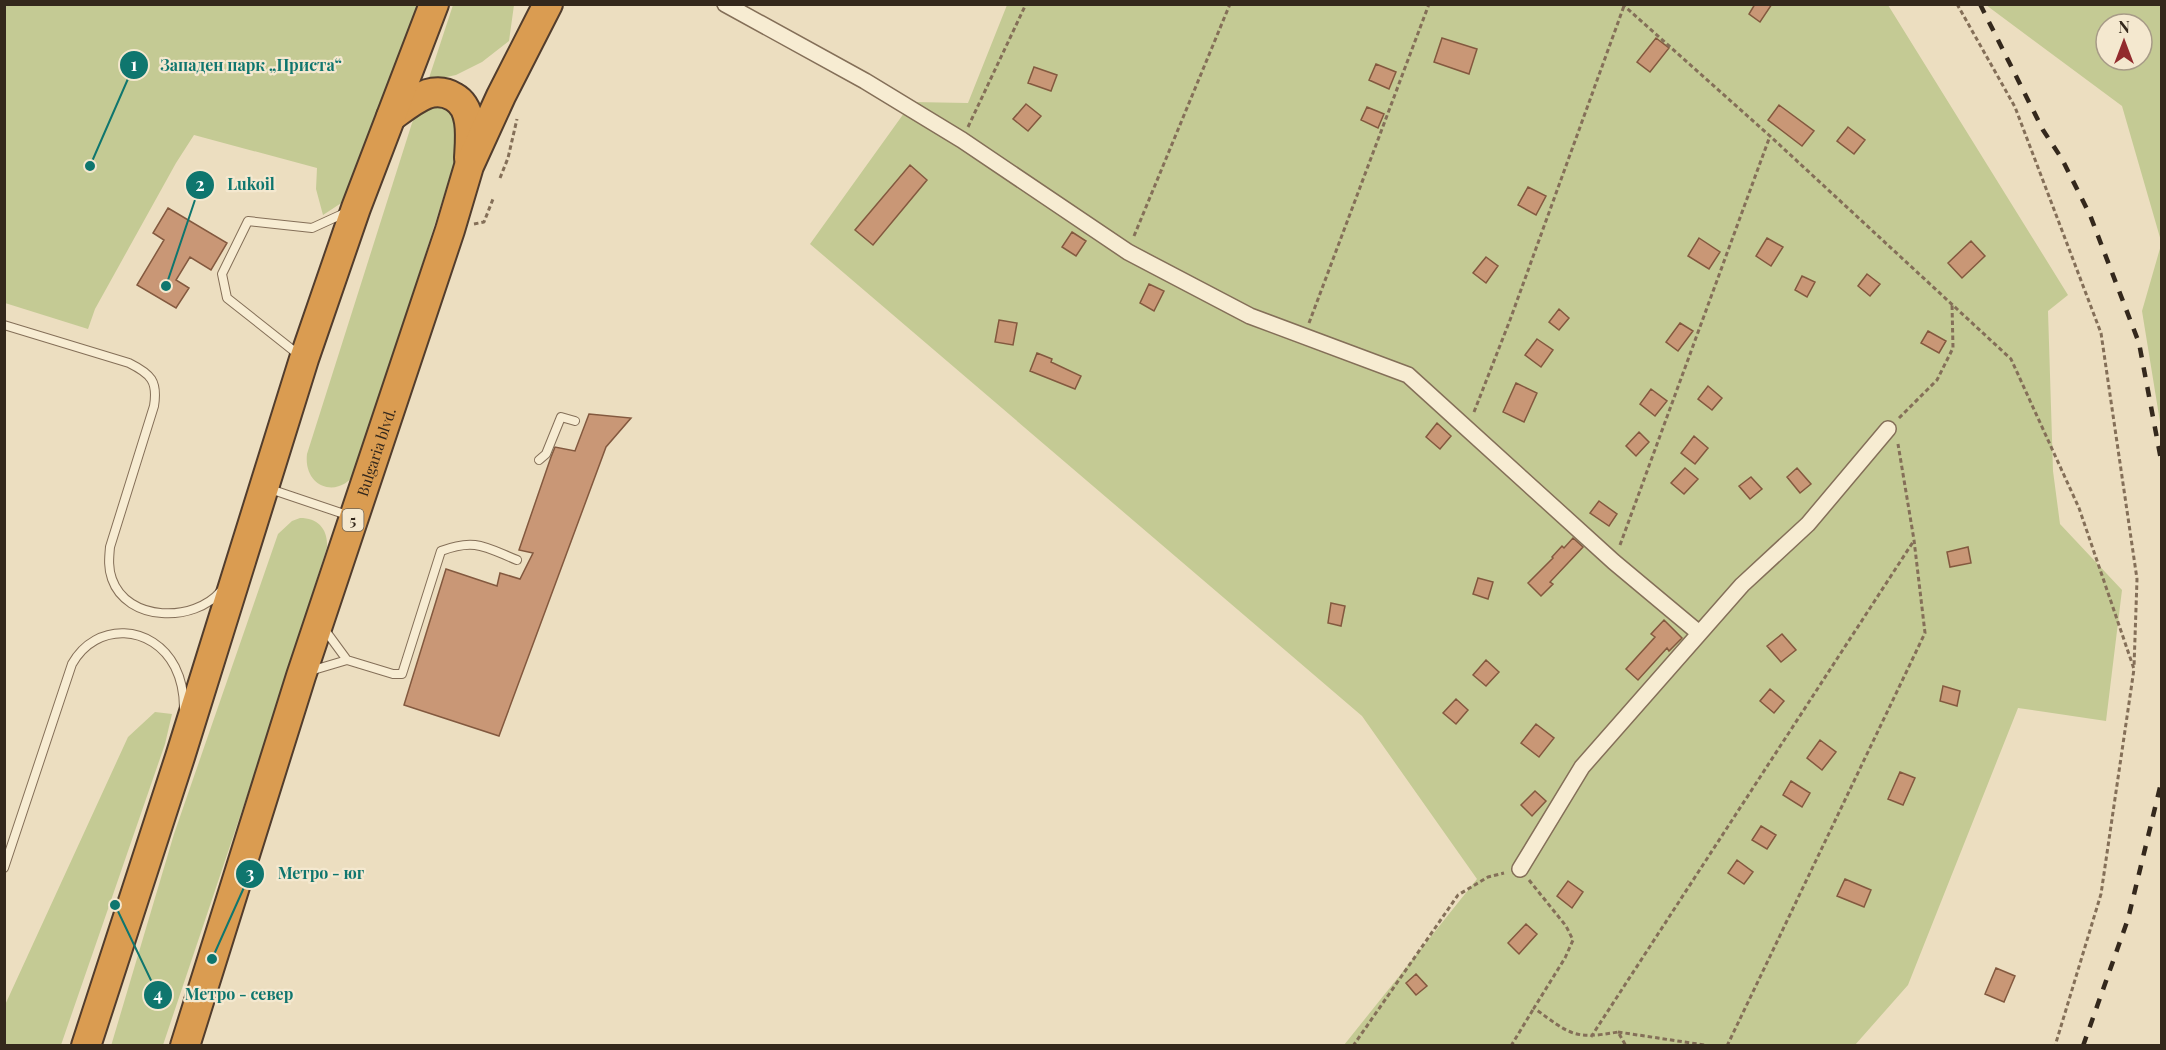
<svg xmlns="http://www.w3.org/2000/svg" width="2166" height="1050" viewBox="0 0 2166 1050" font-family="'Playfair Display',serif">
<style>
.green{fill:#c4ca94;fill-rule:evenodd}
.building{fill:#c99776;stroke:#83593f;stroke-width:1.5}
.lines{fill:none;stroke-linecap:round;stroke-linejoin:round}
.lane-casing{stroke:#846f58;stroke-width:10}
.street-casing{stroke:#846f58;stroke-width:18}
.highway-casing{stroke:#523d2d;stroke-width:32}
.path{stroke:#846f58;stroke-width:3;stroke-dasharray:4.5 3;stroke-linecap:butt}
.lane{stroke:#f7ecd2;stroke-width:8}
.street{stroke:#f7ecd2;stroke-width:15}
.highway{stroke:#da9c51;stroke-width:28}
.rail{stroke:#34281c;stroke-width:4.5;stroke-dasharray:10 10;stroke-linecap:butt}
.labels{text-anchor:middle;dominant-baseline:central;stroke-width:4.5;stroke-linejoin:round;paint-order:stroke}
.shield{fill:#f4e8cf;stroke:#6e6252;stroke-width:1.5}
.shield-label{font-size:14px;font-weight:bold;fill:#34281c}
.street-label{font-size:15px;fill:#34281c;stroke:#f4e8cf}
.leader{fill:none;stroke:#0f766e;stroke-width:2}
.callout-dot{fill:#0f766e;stroke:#f4e8cf;stroke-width:2}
.mark-label{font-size:18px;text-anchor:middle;font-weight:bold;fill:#fff}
.callout-label{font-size:16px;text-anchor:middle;font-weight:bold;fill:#0f766e;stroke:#f4e8cf;stroke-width:4.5;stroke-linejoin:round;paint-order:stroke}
</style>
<rect width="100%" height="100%" fill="#ecdec0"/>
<path class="green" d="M5 5H419L352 196 323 215 316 189 317 168 194 135 176 163 95 309 88 329 5 303Z
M453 5H514L509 41 482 62 456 75 428 81Z
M1007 5H1888L2068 295 2048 311 2053 471 2060 524 2122 590 2106 721 2018 708 1908 985 1855 1045H1344L1477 879 1362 716 810 244 912 102 968 103Z
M1986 5H2160L2161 241 2122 106ZM2106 24H2142V60H2106Z
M436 104 452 108 462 138 357 470C341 500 303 489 307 454L412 123 416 115Z
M2161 245H2162L2161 428 2142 311Z
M300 518C318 518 328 529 327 547L267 736 163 1045 111 1046 174 834 278 534 292 521Z
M155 712 172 714 165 744 61 1045H5V1005L128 737Z"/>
<path class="building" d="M1755 4H1772L1760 22 1749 14Z
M1442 38 1477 49 1469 74 1434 62Z
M1656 38 1669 48 1650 72 1637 62Z
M1376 64 1396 72 1389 89 1369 80Z
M1034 67 1057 75 1051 91 1028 83Z
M1026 104 1041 116 1028 131 1013 119Z
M1779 105 1814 131 1802 146 1768 120Z
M1367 107 1384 114 1378 128 1361 120Z
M1848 127 1865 140 1854 154 1837 141Z
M910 165 927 180 873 245 855 230Z
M1528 187 1546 196 1536 215 1518 205Z
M168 208 227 243 211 270 190 257 176 280 189 288 176 308 137 285 164 240 153 233Z
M1072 232 1086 241 1076 256 1062 247Z
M1699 238 1720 252 1709 269 1688 256Z
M1767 238 1783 247 1771 266 1756 256Z
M1971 241 1985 256 1962 278 1948 263Z
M1486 257 1498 266 1486 283 1473 273Z
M1867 274 1880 284 1870 296 1858 286Z
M1802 276 1815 282 1807 297 1795 290Z
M1149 284 1164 291 1154 311 1140 303Z
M1559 309 1569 318 1559 330 1549 322Z
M999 320 1017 323 1013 345 995 342Z
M1680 323 1693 331 1678 351 1666 342Z
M1928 331 1946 341 1939 353 1921 343Z
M1537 339 1553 350 1541 367 1525 355Z
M1037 353 1052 359 1051 362 1081 376 1075 389 1030 371Z
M1516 383 1537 393 1524 422 1503 412Z
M1708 386 1722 398 1712 410 1698 399Z
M1651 389 1667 401 1655 416 1640 404Z
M589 414 631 418 606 447 499 736 404 705 446 569 497 586 500 573 520 579 533 553 519 550 551 457 555 447 575 451Z
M1437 423 1451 436 1440 449 1426 437Z
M1639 432 1649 442 1636 456 1626 446Z
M1694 436 1708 448 1695 464 1681 453Z
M1685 468 1698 479 1684 494 1671 483Z
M1797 468 1811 484 1800 493 1787 477Z
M1751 477 1762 489 1750 499 1739 486Z
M1599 501 1617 514 1609 526 1590 513Z
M1573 538 1583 547 1550 582 1553 584 1541 596 1528 583 1553 558 1552 557 1562 546 1564 548Z
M1968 547 1971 563 1950 567 1947 552Z
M1478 578 1493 582 1488 599 1473 594Z
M1331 603 1345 606 1341 626 1328 623Z
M1664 620 1682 638 1669 651 1667 648 1638 680 1626 669 1655 637 1651 634Z
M1782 634 1796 650 1781 662 1767 646Z
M1486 660 1499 672 1486 686 1473 675Z
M1943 686 1960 691 1957 706 1940 701Z
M1770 689 1784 701 1774 713 1760 701Z
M1456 699 1468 710 1456 724 1443 713Z
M1536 724 1554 738 1539 757 1521 743Z
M1820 740 1836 752 1822 770 1807 758Z
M1900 772 1915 778 1903 805 1888 799Z
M1791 781 1810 793 1802 807 1783 795Z
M1535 791 1546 801 1532 816 1521 805Z
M1761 826 1776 835 1767 849 1752 840Z
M1737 860 1753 872 1744 884 1728 873Z
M1845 879 1871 890 1864 907 1837 896Z
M1568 881 1583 892 1572 908 1557 896Z
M1526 924 1537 934 1519 954 1508 943Z
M1996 968 2015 976 2004 1002 1985 994Z
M1416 974 1427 986 1416 995 1406 983Z"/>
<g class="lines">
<defs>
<path id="lane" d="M4 325 129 363C151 374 158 381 154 406L110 547C109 558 108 568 112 579 127 622 194 623 221 591
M299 355 227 298 222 274 248 221 312 228 347 212
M539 460 546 454 561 417 575 421
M270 489 350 516
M325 630 347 660
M310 671 347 660 393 674H402L441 551C475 538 485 547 517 560
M4 868 72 664C96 621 153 624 175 667 181 679 184 694 184 708"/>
<path id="street" d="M725 4 865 81 962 140 1128 252 1250 316 1408 375 1614 562 1699 633
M1520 869 1582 767 1742 585 1808 524 1888 429"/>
<g id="highway">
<path d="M391 117C402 109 414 99 427 94 437 91 446 92 454 97 474 108 470 139 469 158"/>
<path d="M86 1046 180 757 304 359 356 208 434 4"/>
<path id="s1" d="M185 1046 301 676 450 230 469 166 501 96 548 4"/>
</g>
</defs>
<use href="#lane" class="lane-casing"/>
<use href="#street" class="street-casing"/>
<use href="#highway" class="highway-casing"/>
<path class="path" d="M1622 4 1770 136 2011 359 2079 508 2134 669 2101 894 2055 1046
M1957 4 2015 107 2101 333 2137 579 2134 667
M968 127 1026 4
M500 178 508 158 517 119
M474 224 484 222 493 199
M1134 236 1230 4
M1309 323 1429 4
M1474 412 1510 320 1624 6
M1899 418 1937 380 1953 348 1952 304
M1620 545 1770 136
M1529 880 1566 926 1573 940 1565 958 1534 1008C1570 1034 1573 1040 1618 1032L1626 1046
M1618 1032 1711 1046
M1591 1037 1913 542
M1353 1046 1458 895 1488 877 1504 873
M1511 1046 1534 1008
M1727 1046 1925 633 1914 540 1898 444"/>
<use href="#lane" class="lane"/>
<use href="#street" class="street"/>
<use href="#highway" class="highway"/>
<path class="rail" d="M1980 4 2043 130 2062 159 2090 215 2139 343 2162 465
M2083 1046 2128 919 2162 779"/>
</g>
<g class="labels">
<rect class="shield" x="342.5" y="509" width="21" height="22" rx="4.5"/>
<g class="shield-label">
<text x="353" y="520">5</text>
</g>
<g class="street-label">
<text stroke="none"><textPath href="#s1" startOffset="624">Bulgaria blvd.</textPath></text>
</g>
</g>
<path class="leader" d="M90 166L134 65M166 286L200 185M212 959L250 874M115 905L158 995"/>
<g class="callout-dot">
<circle cx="90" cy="166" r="6"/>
<circle cx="166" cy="286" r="6"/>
<circle cx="212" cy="959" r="6"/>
<circle cx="115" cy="905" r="6"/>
<circle cx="134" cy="65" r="15"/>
<circle cx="200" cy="185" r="15"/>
<circle cx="250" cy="874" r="15"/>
<circle cx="158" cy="995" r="15"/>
</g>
<g class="mark-label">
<text x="134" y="71">1</text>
<text x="200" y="191">2</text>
<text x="250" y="880">3</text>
<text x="158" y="1001">4</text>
</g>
<g class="callout-label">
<text x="251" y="71">Западен парк „Приста“</text>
<text x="251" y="190">Lukoil</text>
<text x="321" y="879">Метро - юг</text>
<text x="239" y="1000">Метро - север</text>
</g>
<rect width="2166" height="1050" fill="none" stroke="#34281c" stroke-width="12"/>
<g transform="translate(2124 42)"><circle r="28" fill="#f4e8cf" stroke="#a79b87" stroke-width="1.5"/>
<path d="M0-4.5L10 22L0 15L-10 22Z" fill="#922a2d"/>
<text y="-9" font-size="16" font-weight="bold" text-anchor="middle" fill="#34281c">N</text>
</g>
</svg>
